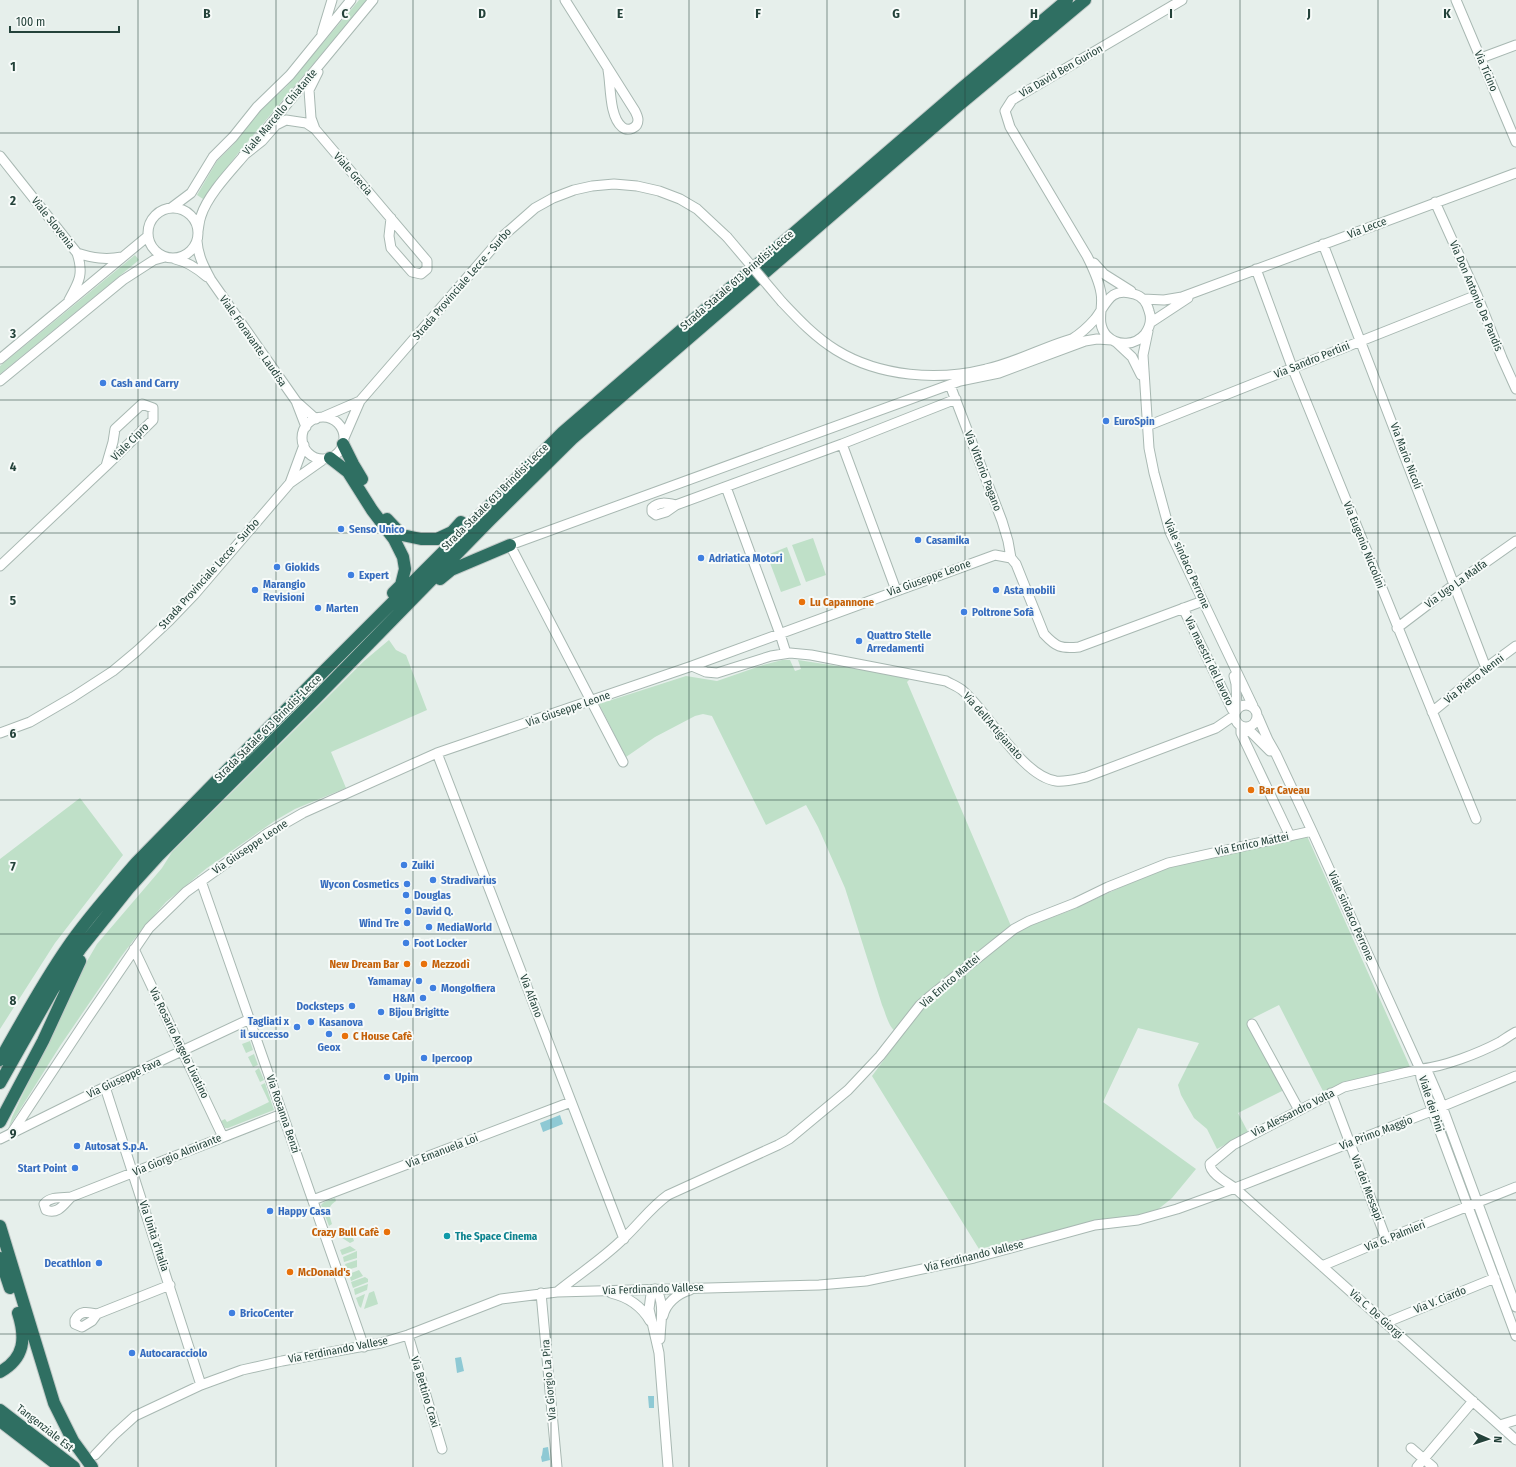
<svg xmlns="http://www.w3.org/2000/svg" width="1516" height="1467" viewBox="0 0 1516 1467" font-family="'Fira Sans Condensed',sans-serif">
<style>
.green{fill:#bfe0c8}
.water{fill:#8ec9d4}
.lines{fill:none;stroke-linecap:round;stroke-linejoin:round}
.minor-casing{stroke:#a8b8b2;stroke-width:11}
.highway-casing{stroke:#c2cac8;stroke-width:14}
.minor{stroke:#fff;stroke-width:9}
.highway{stroke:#2f6f62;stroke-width:12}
.minor-bridge-casing{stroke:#a8b8b2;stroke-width:11;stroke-linecap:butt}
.minor-bridge{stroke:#fff;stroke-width:9}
.grid{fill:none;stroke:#24423a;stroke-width:1;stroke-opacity:0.55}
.shop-dot{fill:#3f7fe0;stroke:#f7fbf9;stroke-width:1.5}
.food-dot{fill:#e8710a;stroke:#f7fbf9;stroke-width:1.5}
.culture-dot{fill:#0f9aa8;stroke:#f7fbf9;stroke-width:1.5}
.labels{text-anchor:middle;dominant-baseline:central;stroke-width:4;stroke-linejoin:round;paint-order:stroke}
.street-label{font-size:11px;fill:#24423a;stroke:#f7fbf9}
.shop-label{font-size:11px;font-weight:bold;fill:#366cbe;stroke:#f7fbf9;text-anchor:start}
.food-label{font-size:11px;font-weight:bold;fill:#c56008;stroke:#f7fbf9;text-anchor:start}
.culture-label{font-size:11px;font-weight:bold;fill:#0d838f;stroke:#f7fbf9;text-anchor:start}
.grid-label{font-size:13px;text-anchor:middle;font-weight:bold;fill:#24423a;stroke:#f7fbf9;stroke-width:4;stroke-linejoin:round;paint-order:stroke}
</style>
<rect width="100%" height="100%" fill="#e6efeb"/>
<path class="green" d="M359 0H367L239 152 203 199 197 195 217 161 233 145 259 111 286 87Z
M135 255 139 260 0 374V366Z
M813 538 826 575 806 582 792 545Z
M787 547 801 585 781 592 767 555Z
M389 640 396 650 406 655 427 710 331 752 346 788 295 809 276 820 207 868 166 902 142 929 120 958 60 1046 9 1127 12 1117 83 968 97 944 162 868 172 852 364 661Z
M782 660H790L795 671 801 669 798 660 909 677V680L907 682 1011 926 982 948 926 995 896 1032C888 1026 886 1014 882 1005L845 888 818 827 806 805 766 825 712 716 703 714 695 716 655 737 626 757 599 704 686 676 717 681 763 665Z
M80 798 123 855 55 943 0 1029V859Z
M1307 836 1411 1069 1352 1080 1324 1093 1279 1005 1247 1021 1284 1090 1238 1113 1248 1132 1217 1149 1207 1129 1194 1118 1181 1095 1178 1085 1199 1043 1138 1028 1103 1102 1196 1169 1172 1198 1156 1211 1132 1217 1104 1220 979 1249 872 1076 911 1023 930 1000 1024 928 1069 911 1128 884 1183 862Z
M250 1041 253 1050 246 1053 242 1044Z
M254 1054 258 1065 253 1067 248 1057Z
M259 1068 264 1080 260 1082 255 1071Z
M265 1083 274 1110 228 1128H225L221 1121 225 1119 227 1122 269 1102 261 1085Z
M335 1198 336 1201C326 1207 329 1214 332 1224L329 1226 321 1205 324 1202Z
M350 1229 354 1241 350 1243 336 1234Z
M350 1246 356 1250 342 1255 340 1250Z
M357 1251V1258L344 1262 343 1257Z
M357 1260V1267L347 1270 345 1264Z
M359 1270 363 1276 351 1281 349 1274Z
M365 1277 368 1279V1282L353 1288 351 1282Z
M368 1284 367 1290 355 1295 354 1289Z
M374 1291 378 1304 364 1309 369 1293Z
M365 1294 361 1308 359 1306 356 1298Z"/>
<path class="water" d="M560 1115 563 1124 543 1132 540 1123Z
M461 1357 464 1371 457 1373 455 1358Z
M648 1396H654V1408H649Z
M548 1447 550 1460 542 1462 541 1457 542 1455 543 1448Z"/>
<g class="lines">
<defs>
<path id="minor" d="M565 0 635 111C636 113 638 117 638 120 638 128 628 132 622 127 609 116 611 86 608 70
M1456 0 1516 142
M322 33 332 0
M1481 58 1516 45
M268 127 373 0
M315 129 311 118 309 90 318 72
M0 156 77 253
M243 156 262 141 276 125 286 120 306 123 315 129 427 261V269L421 274 412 272 391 248 389 236 391 218
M1435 202 1477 295 1502 358 1516 389
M171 208 191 193 213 157 233 137 257 107 290 75 351 0
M148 233a25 25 0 1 1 50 0a25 25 0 1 1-50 0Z
M198 231C199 226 199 221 201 216 208 194 232 170 247 152
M197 241C198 256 204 267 211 280L296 401 306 427
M1323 244 1486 668
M175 259C188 262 197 268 207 277
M1094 263 1104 274 1131 291
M1256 269 1292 367 1476 819
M1143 299 1164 300 1182 297 1516 173
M69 300C79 282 84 274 77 253 93 258 105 260 122 257
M782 302C799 320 815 337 836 350 880 377 938 381 986 369 1018 362 1047 345 1078 337
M1150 323 1188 298
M1148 331 1143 355 1149 448 1154 473 1170 532 1253 706
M1072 339C1080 334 1088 327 1095 319 1106 305 1110 286 1134 294 1142 296 1147 303 1149 311 1152 319 1150 327 1145 334 1136 345 1118 347 1107 336 1095 323 1104 308 1101 293 1099 280 1093 268 1087 256L1010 127 1005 111 1012 100 1182 0
M1116 342 1132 357 1141 375
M0 359 148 236
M0 381 123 280 154 260 165 257
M950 385 1002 521 1008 541 1011 558
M297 402 316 419
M142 404 153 408V420L106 466 113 442 115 429Z
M323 417 360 401
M302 438a21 21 0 1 1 42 0a21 21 0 1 1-42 0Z
M1147 426 1477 295
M344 438 360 401 503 236 535 208 553 198 574 190 592 186 614 184 637 186 659 191 680 199 697 209 727 237
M842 444 896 590
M290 483 304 445
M726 487 780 634 786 653
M676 505C667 503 659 501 652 508V512L656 515 666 512 676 505 842 444 956 399
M0 566 106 466
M1183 608 1232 709 1235 713
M1397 628 1455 584 1516 541
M692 666 706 672 717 673 771 656 790 653 811 655 946 681C951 684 957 686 962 690 989 712 1021 776 1056 781 1066 782 1076 779 1086 777L1216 728 1235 715
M1234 676 1236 684 1237 710
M1235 716a11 11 0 1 1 22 0a11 11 0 1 1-22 0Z
M1432 712 1486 668 1516 646
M1258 717 1268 740 1276 754 1312 831 1420 1069 1421 1078 1432 1110 1516 1336
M1241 726V733L1290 836
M1243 727 1252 733 1270 751
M0 733 30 722 73 697 113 671 137 651 170 620 194 595 290 483 324 459
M437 753 624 1239
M623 762 510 545 960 381 999 373 1085 341 1097 339 1112 340
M201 881 364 1347
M134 949 223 1137
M1252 1024 1299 1110
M1516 1032C1510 1035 1505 1039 1500 1042 1479 1053 1444 1067 1420 1069L1344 1087 1233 1145 1210 1164C1210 1174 1228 1183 1235 1188L1516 1440
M1420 1069 1429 1075 1439 1098 1516 1307
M105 1087 201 1385
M1331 1093 1386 1239
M11 1134 85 1022 149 928 186 892 268 833 303 813 437 753 692 666 995 555 1011 558 1016 564 1044 634C1056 647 1061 649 1079 647L1203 601
M0 1139 105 1087 250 1019
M71 1197C64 1204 58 1215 46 1210L44 1204C51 1196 62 1198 71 1197L282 1114
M313 1200 571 1102
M1322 1266 1386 1239 1516 1187
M655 1289 651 1294 649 1309 659 1353 668 1467
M655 1289C666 1301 660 1325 660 1339
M557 1292C579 1274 604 1258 624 1238 639 1224 651 1207 668 1195L778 1145 789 1139 848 1090 880 1056 920 1005 929 997 1014 929 1029 921 1075 903 1108 887 1168 863 1312 831
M541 1293 557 1467
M611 1293C628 1297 642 1307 650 1321
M97 1314 92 1321 82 1327 75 1324V1320C80 1310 88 1312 97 1314L170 1285
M663 1316C666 1303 677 1294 690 1290
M1385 1323 1495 1278
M408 1335 442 1449
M1500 1425 1516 1420
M1411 1448 1433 1467
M95 1455 114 1435 135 1416 201 1385 242 1370 282 1361 381 1343 408 1335 501 1299 557 1292 819 1285 866 1281 974 1258 1095 1225 1138 1220 1177 1209 1235 1188 1429 1112 1516 1076
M1417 1467 1473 1401"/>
<path id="highway" d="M343 444 353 464 362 479
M330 458 348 472 372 510 394 539 403 557 405 569 401 585 393 593
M387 519 402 535 421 539H437L452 532 461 522
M440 579 451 570 510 545
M0 1060C21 1023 42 984 67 948 87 918 112 891 136 863L324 671 563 432 962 88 1067 0
M0 1083 52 991 81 948 129 888 159 855 315 699 489 521 572 439 958 106 1085 0
M0 1122 43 1041 80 961
M0 1226 54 1403 73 1441 92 1467
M0 1258 10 1288
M0 1372C25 1358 26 1338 18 1313
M0 1410 74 1467
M0 1421 60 1467"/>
</defs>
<use href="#minor" class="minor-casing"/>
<use href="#highway" class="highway-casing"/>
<use href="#minor" class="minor"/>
<use href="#highway" class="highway"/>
<defs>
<path id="minor-bridge" d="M727 237 782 302"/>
</defs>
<use href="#minor-bridge" class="minor-bridge-casing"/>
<use href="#minor-bridge" class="minor-bridge"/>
</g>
<path class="grid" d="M138 0V1467M276 0V1467M413 0V1467M551 0V1467M689 0V1467M827 0V1467M965 0V1467M1103 0V1467M1240 0V1467M1378 0V1467M0 133H1516M0 267H1516M0 400H1516M0 533H1516M0 667H1516M0 800H1516M0 934H1516M0 1067H1516M0 1200H1516M0 1334H1516"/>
<g class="shop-dot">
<circle cx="103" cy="383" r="4"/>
<circle cx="1106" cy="421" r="4"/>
<circle cx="341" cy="529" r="4"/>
<circle cx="918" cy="540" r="4"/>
<circle cx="701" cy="558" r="4"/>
<circle cx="277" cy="567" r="4"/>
<circle cx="351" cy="575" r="4"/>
<circle cx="255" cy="590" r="4"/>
<circle cx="996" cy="590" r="4"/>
<circle cx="318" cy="608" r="4"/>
<circle cx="964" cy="612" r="4"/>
<circle cx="859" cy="641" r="4"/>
<circle cx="404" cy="865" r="4"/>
<circle cx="433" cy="880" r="4"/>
<circle cx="407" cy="884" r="4"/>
<circle cx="406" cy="895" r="4"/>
<circle cx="408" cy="911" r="4"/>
<circle cx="407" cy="923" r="4"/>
<circle cx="429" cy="927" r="4"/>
<circle cx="406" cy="943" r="4"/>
<circle cx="419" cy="981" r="4"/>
<circle cx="433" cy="988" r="4"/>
<circle cx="423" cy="998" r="4"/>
<circle cx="352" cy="1006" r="4"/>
<circle cx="381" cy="1012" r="4"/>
<circle cx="311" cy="1022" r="4"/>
<circle cx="297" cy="1027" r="4"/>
<circle cx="329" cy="1034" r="4"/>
<circle cx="424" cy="1058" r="4"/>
<circle cx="387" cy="1077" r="4"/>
<circle cx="77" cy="1146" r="4"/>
<circle cx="75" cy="1168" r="4"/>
<circle cx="270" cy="1211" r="4"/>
<circle cx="99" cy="1263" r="4"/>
<circle cx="232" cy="1313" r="4"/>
<circle cx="132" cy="1353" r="4"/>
</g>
<g class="food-dot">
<circle cx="802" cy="602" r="4"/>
<circle cx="1251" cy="790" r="4"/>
<circle cx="407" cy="964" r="4"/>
<circle cx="424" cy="964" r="4"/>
<circle cx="345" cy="1036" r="4"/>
<circle cx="387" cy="1232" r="4"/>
<circle cx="290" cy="1272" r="4"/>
</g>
<circle class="culture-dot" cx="447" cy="1236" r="4"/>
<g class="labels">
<g class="street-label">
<text transform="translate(1061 71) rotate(-30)">Via David Ben Gurion</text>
<text transform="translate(1486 71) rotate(67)">Via Ticino</text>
<text transform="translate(280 112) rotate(-50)">Viale Marcello Chiatante</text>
<text transform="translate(353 174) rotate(49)">Viale Grecia</text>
<text transform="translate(53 223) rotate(52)">Viale Slovenia</text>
<text transform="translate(1367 228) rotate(-21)">Via Lecce</text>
<text transform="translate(737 280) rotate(-41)">Strada Statale 613 Brindisi-Lecce</text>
<text transform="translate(462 284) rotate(-49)">Strada Provinciale Lecce - Surbo</text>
<text transform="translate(1476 296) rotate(67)">Via Don Antonio De Pandis</text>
<text transform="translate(253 341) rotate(55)">Viale Fioravante Laudisa</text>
<text transform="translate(1312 360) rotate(-22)">Via Sandro Pertini</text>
<text transform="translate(130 442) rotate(-45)">Viale Cipro</text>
<text transform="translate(1406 456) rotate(69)">Via Mario Nicoli</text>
<text transform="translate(983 471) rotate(69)">Via Vittorio Pagano</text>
<text transform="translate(495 497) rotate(-45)">Strada Statale 613 Brindisi-Lecce</text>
<text transform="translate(1364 545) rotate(68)">Via Eugenio Niccolini</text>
<text transform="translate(1187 564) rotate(66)">Viale sindaco Perrone</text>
<text transform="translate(209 574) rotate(-48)">Strada Provinciale Lecce - Surbo</text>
<text transform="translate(929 578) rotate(-20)">Via Giuseppe Leone</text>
<text transform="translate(1456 584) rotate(-36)">Via Ugo La Malfa</text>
<text transform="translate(1209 661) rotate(64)">Via maestri del lavoro</text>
<text transform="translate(1474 679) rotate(-38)">Via Pietro Nenni</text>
<text transform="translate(568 709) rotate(-19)">Via Giuseppe Leone</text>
<text transform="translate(993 726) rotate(49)">Via dell'Artigianato</text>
<text transform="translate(268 728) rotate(-45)">Strada Statale 613 Brindisi-Lecce</text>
<text transform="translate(1252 844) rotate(-12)">Via Enrico Mattei</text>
<text transform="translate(250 847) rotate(-34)">Via Giuseppe Leone</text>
<text transform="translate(1351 916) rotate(66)">Viale sindaco Perrone</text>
<text transform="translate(950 981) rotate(-41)">Via Enrico Mattei</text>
<text transform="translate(531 996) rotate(69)">Via Alfano</text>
<text transform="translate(179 1043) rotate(64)">Via Rosario Angelo Livatino</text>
<text transform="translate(124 1078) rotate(-25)">Via Giuseppe Fava</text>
<text transform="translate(1431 1104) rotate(72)">Viale dei Pini</text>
<text transform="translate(1293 1113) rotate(-27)">Via Alessandro Volta</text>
<text transform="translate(283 1114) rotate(71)">Via Rosanna Benzi</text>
<text transform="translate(1376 1133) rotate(-21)">Via Primo Maggio</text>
<text transform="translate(442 1151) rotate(-21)">Via Emanuela Loi</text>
<text transform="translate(177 1155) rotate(-22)">Via Giorgio Almirante</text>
<text transform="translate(1367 1188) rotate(69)">Via dei Messapi</text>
<text transform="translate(154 1236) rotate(72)">Via Unità d'Italia</text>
<text transform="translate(1395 1236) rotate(-22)">Via G. Palmieri</text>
<text transform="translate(974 1256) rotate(-14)">Via Ferdinando Vallese</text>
<text transform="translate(653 1289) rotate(-2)">Via Ferdinando Vallese</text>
<text transform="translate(1440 1300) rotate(-22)">Via V. Ciardo</text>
<text transform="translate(1376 1314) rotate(42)">Via C. De Giorgi</text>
<text transform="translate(338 1350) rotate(-11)">Via Ferdinando Vallese</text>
<text transform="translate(549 1380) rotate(-95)">Via Giorgio La Pira</text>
<text transform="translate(425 1392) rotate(73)">Via Bettino Craxi</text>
<text transform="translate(45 1428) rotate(38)">Tangenziale Est</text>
</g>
<g class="shop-label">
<text x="111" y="383">Cash and Carry</text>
<text x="1114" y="421">EuroSpin</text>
<text x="349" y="529">Senso Unico</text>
<text x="926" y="540">Casamika</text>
<text x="709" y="558">Adriatica Motori</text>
<text x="285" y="567">Giokids</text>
<text x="359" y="575">Expert</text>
<text x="263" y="584">Marangio<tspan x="263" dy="13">Revisioni</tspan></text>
<text x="1004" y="590">Asta mobili</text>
<text x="326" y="608">Marten</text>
<text x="972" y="612">Poltrone Sofà</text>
<text x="867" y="635">Quattro Stelle<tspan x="867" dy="13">Arredamenti</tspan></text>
<text x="412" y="865">Zuiki</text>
<text x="441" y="880">Stradivarius</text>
<text x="399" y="884" text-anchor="end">Wycon Cosmetics</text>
<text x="414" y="895">Douglas</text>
<text x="416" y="911">David Q.</text>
<text x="399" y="923" text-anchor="end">Wind Tre</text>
<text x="437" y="927">MediaWorld</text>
<text x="414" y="943">Foot Locker</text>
<text x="411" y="981" text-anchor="end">Yamamay</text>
<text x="441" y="988">Mongolfiera</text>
<text x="415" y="998" text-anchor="end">H&amp;M</text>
<text x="344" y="1006" text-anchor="end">Docksteps</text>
<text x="389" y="1012">Bijou Brigitte</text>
<text x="289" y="1021" text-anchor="end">Tagliati x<tspan x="289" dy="13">il successo</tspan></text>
<text x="319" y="1022">Kasanova</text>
<text x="329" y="1047" text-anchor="middle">Geox</text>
<text x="432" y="1058">Ipercoop</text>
<text x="395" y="1077">Upim</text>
<text x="85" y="1146">Autosat S.p.A.</text>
<text x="67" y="1168" text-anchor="end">Start Point</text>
<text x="278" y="1211">Happy Casa</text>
<text x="91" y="1263" text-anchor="end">Decathlon</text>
<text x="240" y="1313">BricoCenter</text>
<text x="140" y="1353">Autocaracciolo</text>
</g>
<g class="food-label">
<text x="810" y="602">Lu Capannone</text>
<text x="1259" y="790">Bar Caveau</text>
<text x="399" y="964" text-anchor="end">New Dream Bar</text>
<text x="432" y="964">Mezzodì</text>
<text x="353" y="1036">C House Cafè</text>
<text x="379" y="1232" text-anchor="end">Crazy Bull Cafè</text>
<text x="298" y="1272">McDonald's</text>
</g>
<g class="culture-label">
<text x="455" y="1236">The Space Cinema</text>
</g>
</g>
<g class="grid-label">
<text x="207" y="18">B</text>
<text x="345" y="18">C</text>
<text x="482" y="18">D</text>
<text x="620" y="18">E</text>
<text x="758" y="18">F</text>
<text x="896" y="18">G</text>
<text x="1034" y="18">H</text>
<text x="1171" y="18">I</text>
<text x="1309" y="18">J</text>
<text x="1447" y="18">K</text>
<text x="13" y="71">1</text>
<text x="13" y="205">2</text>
<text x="13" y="338">3</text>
<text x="13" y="471">4</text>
<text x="13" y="605">5</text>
<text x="13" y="738">6</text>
<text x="13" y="871">7</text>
<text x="13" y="1005">8</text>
<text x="13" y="1138">9</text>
</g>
<g transform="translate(1488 1439) rotate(93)" stroke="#f7fbf9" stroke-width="3" paint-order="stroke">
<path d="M0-3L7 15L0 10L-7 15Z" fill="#24423a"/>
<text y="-6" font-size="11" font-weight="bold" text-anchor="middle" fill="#24423a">N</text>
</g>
<path d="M10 26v6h109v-6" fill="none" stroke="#24423a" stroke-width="2"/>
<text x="16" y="26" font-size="12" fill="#24423a" stroke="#f7fbf9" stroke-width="3" paint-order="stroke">100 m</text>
</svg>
